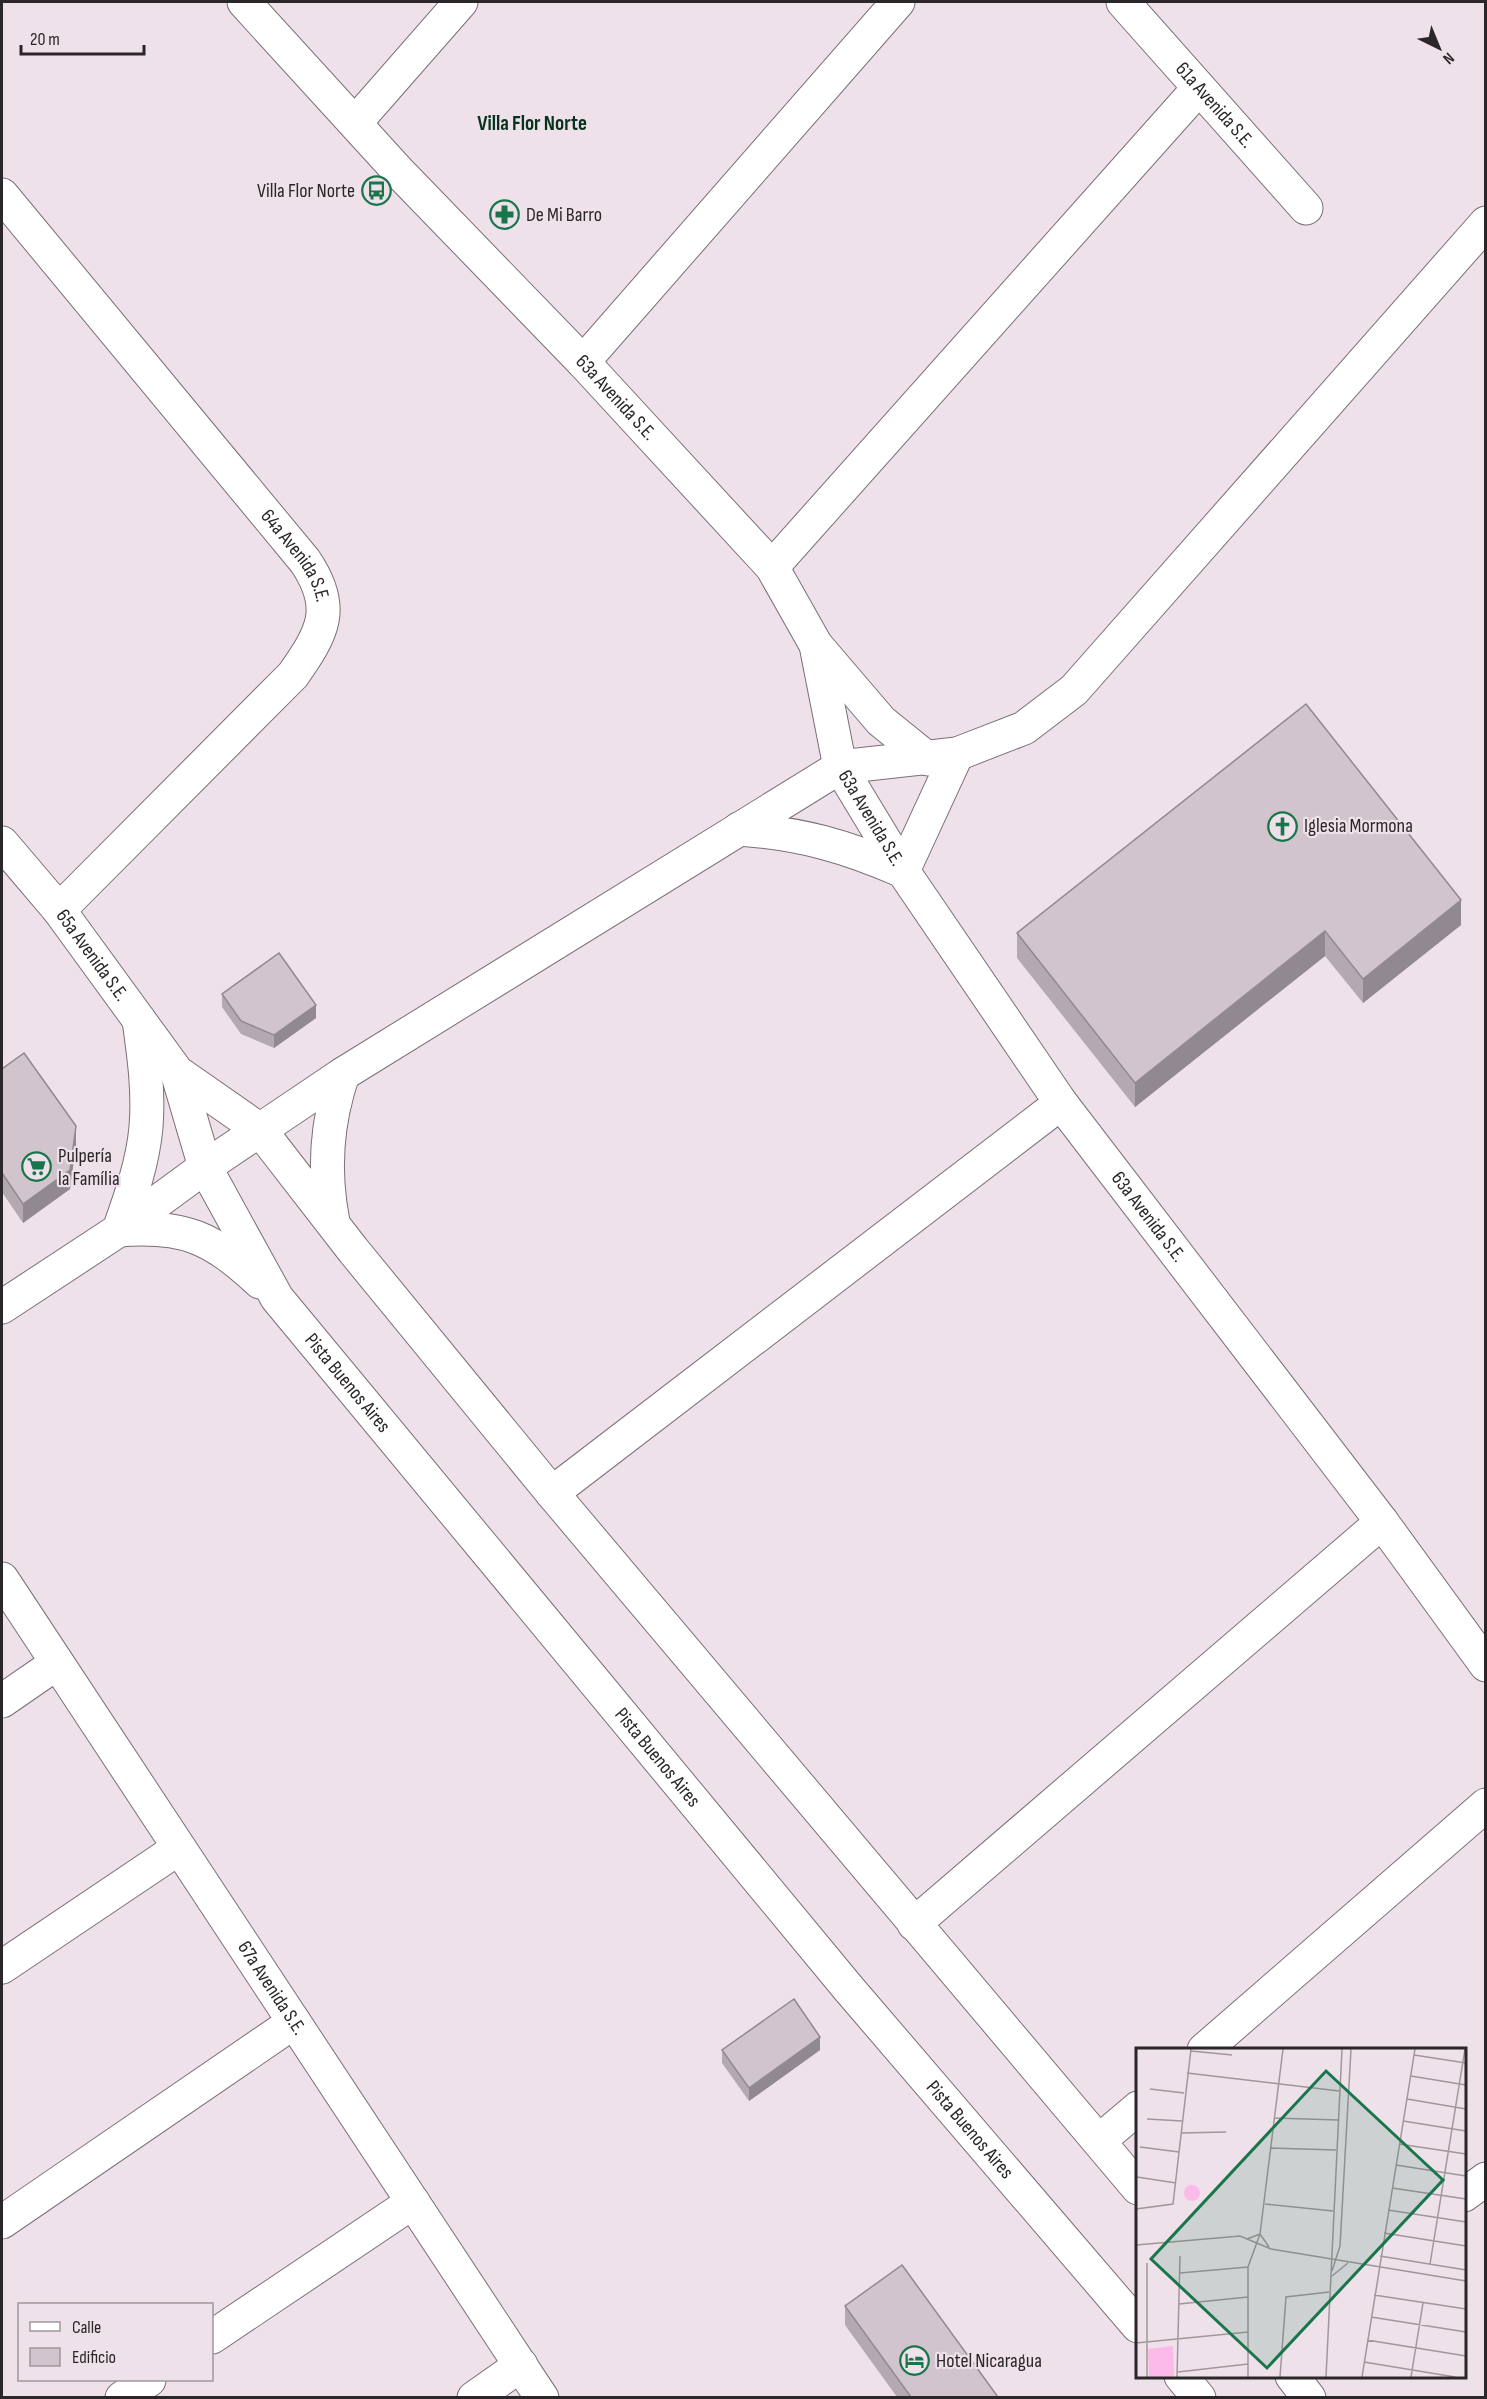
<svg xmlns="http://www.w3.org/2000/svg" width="1487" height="2399" viewBox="0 0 1487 2399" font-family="'Sofia Sans Condensed',sans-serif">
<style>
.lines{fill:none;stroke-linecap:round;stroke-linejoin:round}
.minor-casing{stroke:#7b6f77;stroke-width:35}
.tertiary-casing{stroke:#7b6f77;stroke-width:35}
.minor{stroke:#fff;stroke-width:33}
.tertiary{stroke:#fff;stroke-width:33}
.wall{fill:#b4a9b0}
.shaded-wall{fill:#928990}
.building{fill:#d1c4cd;stroke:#928990;stroke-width:1.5}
.labels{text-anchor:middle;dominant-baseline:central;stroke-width:4.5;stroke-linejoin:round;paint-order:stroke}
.street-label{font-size:20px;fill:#2b2629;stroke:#eee1e9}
.poi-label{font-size:20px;fill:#2b2629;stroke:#eee1e9;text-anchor:start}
.neighbourhood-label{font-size:21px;font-weight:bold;fill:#07331e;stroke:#eee1e9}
.inset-road{fill:none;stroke:#a0969c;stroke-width:1.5}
.view{fill:#19764c;fill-opacity:0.15;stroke:#19764c;stroke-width:3}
.inset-edge{fill:none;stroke:#2b2629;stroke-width:3}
</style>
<rect width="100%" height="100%" fill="#eee1e9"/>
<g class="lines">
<defs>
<g id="minor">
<path id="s1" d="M244 2 400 173 583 362 772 567 816 645 840 767 903 871 1061 1103 1382 1522 1486 1665"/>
<path id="s2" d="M1123 2 1306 208"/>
<path d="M355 123 461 2"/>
<path id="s3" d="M2 195 305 561C337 608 323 632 293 675L59 910"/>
<path d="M583 362 898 2"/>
<path d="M772 567 1199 88"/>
<path id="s4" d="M2 843 59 910 177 1072 260 1130"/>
<path d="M177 1072 205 1167"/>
<path d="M552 1493 1061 1103"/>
<path id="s5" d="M2 1579 542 2398"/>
<path d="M2 1701 57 1663"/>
<path d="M914 1924 1382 1522"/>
<path d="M2 1967 179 1848"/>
<path d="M1204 2050 1486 1805"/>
<path d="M1099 2141 1138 2108"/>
<path d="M1464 2195 1486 2179"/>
<path d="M2 2222 294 2022"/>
<path d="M212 2337 413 2202"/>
<path d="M122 2398 149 2380"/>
<path d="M474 2398 521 2365"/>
</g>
<g id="tertiary">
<path d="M816 645 881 721 928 759"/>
<path d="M739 829C803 834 845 846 903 871L957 754"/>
<path d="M260 1130 353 1250 552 1493 1138 2188"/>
<path id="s6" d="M205 1167 277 1298 849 1989 1138 2326"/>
<path d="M333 1222C323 1171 326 1123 343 1074"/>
<path d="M119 1230C131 1196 143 1162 146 1127 149 1091 144 1056 139 1020"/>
<path d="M119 1230C186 1225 212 1238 260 1282"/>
<path d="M2 1307 119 1230 205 1167 343 1074 840 767 957 754 1024 728 1074 690 1486 223"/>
<path d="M1181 2376 1199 2398"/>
<path d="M1292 2376 1309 2398"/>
</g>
</defs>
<use href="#minor" class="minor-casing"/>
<use href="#tertiary" class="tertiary-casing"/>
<use href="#minor" class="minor"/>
<use href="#tertiary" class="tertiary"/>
</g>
<path class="wall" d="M1461 925 1363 1003 1325 956 1135 1107 1017 958V933Z
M222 994 316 1018 274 1048 241 1034 222 1007Z
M2 1069 76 1145 70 1189 23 1223 2 1192Z
M722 2050H820L749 2101 722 2063Z
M845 2306 998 2397H897L845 2325Z"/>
<path class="shaded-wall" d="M1461 900V925L1363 1003V979Z
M1325 931V956L1135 1107V1083Z
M316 1005V1018L274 1048V1035Z
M76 1126V1145L70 1189 23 1223V1204Z
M820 2037V2050L749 2101V2088Z"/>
<path class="building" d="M1306 704 1461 900 1363 979 1325 931 1135 1083 1017 933Z
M279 953 316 1005 274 1035 241 1021 222 994Z
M24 1053 76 1126 70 1170 23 1204 2 1173V1069Z
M794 1999 820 2037 749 2088 722 2050Z
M902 2265 998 2397H911L845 2306Z"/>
<defs>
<symbol id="bus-ring" viewBox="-11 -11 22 22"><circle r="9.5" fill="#eee1e9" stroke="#19764c" stroke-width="1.5"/><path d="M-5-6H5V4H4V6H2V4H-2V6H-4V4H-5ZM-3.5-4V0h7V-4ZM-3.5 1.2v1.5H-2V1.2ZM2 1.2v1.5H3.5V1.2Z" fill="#19764c"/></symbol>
<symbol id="pharmacy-ring" viewBox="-11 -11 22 22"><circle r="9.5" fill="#eee1e9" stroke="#19764c" stroke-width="1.5"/><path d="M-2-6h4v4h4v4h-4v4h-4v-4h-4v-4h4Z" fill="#19764c"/></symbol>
<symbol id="church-ring" viewBox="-11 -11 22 22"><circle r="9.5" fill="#eee1e9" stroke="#19764c" stroke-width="1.5"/><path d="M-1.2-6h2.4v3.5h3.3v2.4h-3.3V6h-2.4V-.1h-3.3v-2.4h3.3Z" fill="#19764c"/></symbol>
<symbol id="supermarket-ring" viewBox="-11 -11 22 22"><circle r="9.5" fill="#eee1e9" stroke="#19764c" stroke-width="1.5"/><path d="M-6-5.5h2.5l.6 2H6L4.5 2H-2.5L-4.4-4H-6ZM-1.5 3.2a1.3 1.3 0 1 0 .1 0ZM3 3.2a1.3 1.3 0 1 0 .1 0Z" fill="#19764c"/></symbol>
<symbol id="hotel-ring" viewBox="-11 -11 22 22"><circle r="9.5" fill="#eee1e9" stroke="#19764c" stroke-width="1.5"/><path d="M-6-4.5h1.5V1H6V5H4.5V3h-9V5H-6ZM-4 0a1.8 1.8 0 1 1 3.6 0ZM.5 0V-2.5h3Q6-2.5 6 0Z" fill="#19764c"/></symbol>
</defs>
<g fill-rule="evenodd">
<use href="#bus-ring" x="360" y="174" width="33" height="33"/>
<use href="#pharmacy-ring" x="488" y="198" width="33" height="33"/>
<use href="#church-ring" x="1266" y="810" width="33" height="33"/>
<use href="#supermarket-ring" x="20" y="1150" width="33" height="33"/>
<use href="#hotel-ring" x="898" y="2344" width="33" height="33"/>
</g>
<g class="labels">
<g class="street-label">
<text stroke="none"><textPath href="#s2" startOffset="138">61a Avenida S.E.</textPath></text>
<text stroke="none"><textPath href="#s1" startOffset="543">63a Avenida S.E.</textPath></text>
<text stroke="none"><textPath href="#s3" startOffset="466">64a Avenida S.E.</textPath></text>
<text stroke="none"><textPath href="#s1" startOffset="1047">63a Avenida S.E.</textPath></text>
<text stroke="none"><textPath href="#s4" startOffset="144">65a Avenida S.E.</textPath></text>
<text stroke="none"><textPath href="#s1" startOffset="1533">63a Avenida S.E.</textPath></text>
<text stroke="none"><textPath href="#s6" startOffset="260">Pista Buenos Aires</textPath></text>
<text stroke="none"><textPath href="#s6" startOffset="746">Pista Buenos Aires</textPath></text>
<text stroke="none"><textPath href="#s5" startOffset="490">67a Avenida S.E.</textPath></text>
<text stroke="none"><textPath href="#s6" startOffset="1232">Pista Buenos Aires</textPath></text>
</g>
<g class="poi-label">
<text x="355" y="191" text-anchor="end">Villa Flor Norte</text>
<text x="526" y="215">De Mi Barro</text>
<text x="1304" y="826">Iglesia Mormona</text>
<text x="58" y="1156">Pulpería<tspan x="58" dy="23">la Família</tspan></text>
<text x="936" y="2361">Hotel Nicaragua</text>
</g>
<g class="neighbourhood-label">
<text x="532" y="123">Villa Flor Norte</text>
</g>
</g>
<g transform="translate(1136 2048)">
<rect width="330" height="330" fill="#eee1e9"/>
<path d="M48 145a8 8 0 1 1 16 0a8 8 0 1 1-16 0ZM37 298 38 329H13L12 301Z" fill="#fbbae7"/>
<path class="inset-road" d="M55 3 96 7M278 7 330 15M51 25 203 43M275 28 330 37M14 41 48 45M271 51 330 61M138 70 202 72M11 71 46 73M267 73 330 83M45 85 90 84M263 96 330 106M4 99 43 104M134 100 200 102M260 117 330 128M1 129 40 135M256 140 330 151M129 156 197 163M0 161 37 156 55 1M252 162 330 174M248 185 330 198M111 191 124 186 133 199M0 197 104 188 135 201 330 233M244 208 330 222M294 216 329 1M196 223 204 198 215 1M44 225 112 219M196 228 212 215M238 247 330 261M43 256 112 249M235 269 330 284M231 292 330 308M0 295 112 284M228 314 319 329M42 324 112 316M11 329V215M41 329 44 208M112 329V219L124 186 147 1M144 329 150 249 193 244M190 329 206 1M226 329 279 1M275 329 287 255"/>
<path class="view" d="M190 23 307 132 131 320 15 211Z"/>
<rect width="330" height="330" class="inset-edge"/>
</g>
<rect width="1487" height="2399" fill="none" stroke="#2b2629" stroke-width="6"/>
<rect x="18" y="2303" width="195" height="78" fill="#eee1e9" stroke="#a0969c" stroke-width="1.5"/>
<rect x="30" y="2322" width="30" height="9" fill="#ffffff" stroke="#a0969c" stroke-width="1.5"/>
<text x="72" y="2333" font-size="18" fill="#2b2629">Calle</text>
<rect x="30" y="2348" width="30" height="18" fill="#d1c4cd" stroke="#a0969c" stroke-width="1.5"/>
<text x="72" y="2363" font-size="18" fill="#2b2629">Edificio</text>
<g transform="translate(1439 48) rotate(137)" stroke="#eee1e9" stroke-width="4.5" paint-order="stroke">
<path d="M0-4.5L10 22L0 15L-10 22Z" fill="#2b2629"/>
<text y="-9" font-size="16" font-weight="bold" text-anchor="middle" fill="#2b2629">N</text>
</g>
<path d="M21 45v9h123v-9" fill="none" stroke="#2b2629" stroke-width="3"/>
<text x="30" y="45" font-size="18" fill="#2b2629" stroke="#eee1e9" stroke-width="4.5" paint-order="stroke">20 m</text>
</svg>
